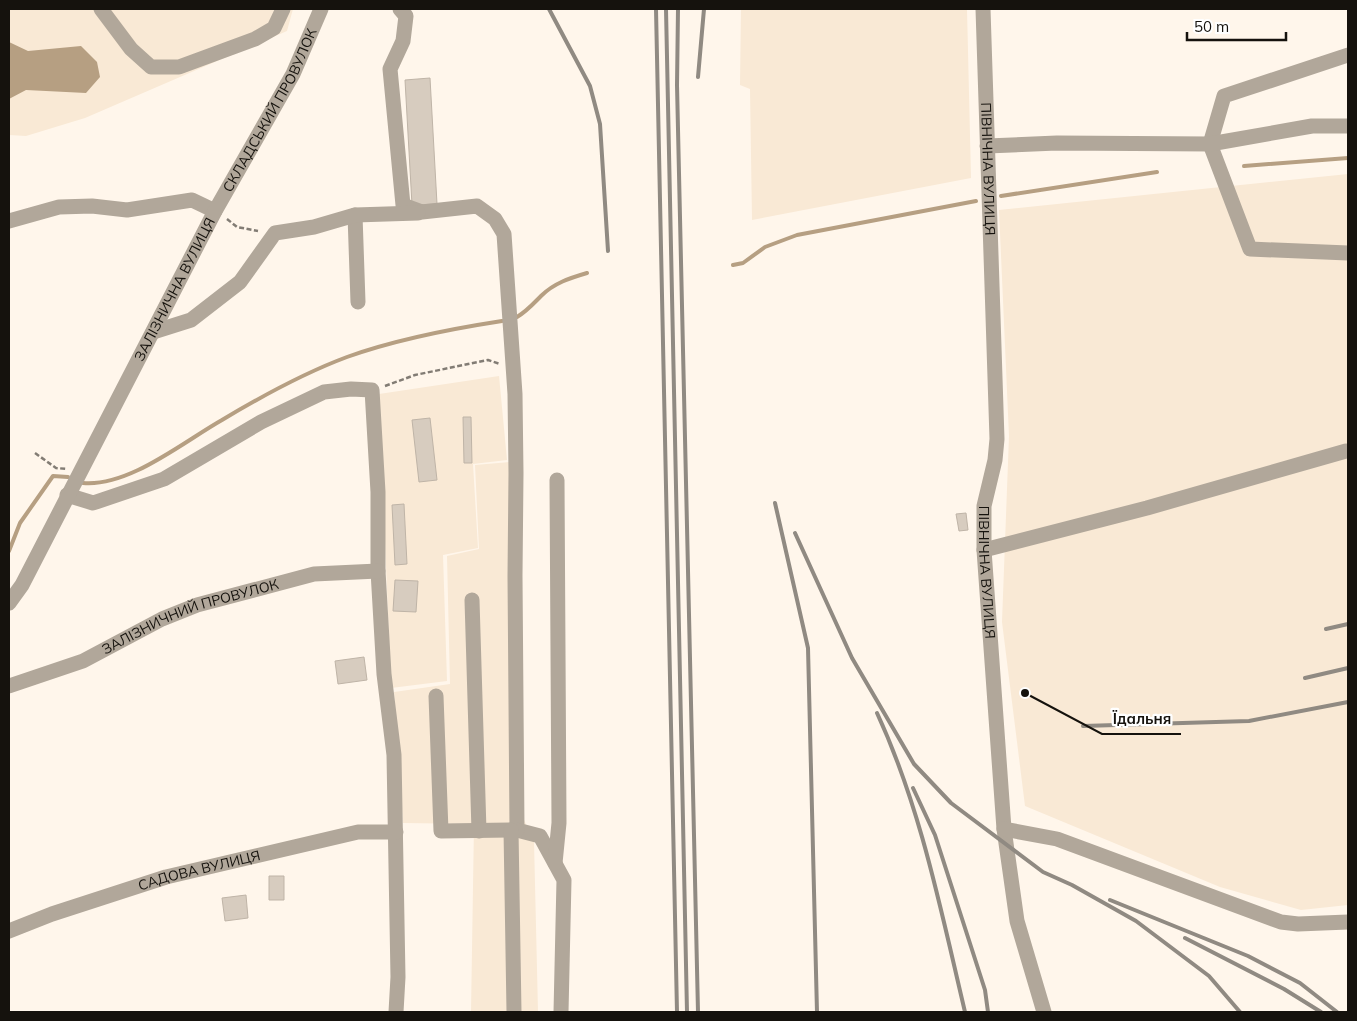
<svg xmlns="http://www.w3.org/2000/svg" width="1357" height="1021" viewBox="0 0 1357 1021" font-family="Mulish,sans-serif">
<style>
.built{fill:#f9e9d5}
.water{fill:#b69f82}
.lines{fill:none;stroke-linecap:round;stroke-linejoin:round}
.stream{stroke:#b69f82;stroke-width:4}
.building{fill:#d7ccbf;stroke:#bfb4a7}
.path{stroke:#827c74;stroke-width:2.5;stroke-dasharray:5 2.5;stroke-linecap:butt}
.minor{stroke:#b1a79a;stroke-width:15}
.rail{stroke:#908a82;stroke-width:4}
.labels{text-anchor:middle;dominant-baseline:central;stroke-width:4.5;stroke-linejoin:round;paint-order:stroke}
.street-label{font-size:14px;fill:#15120d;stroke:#fff}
.leader{fill:none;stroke:#15120d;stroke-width:2}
.callout-dot{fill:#15120d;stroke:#fff;stroke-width:2}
.callout-label{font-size:15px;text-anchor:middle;font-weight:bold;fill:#15120d;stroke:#fff;stroke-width:4.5;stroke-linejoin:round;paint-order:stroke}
</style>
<rect width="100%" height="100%" fill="#fff6eb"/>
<path class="built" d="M9 9H293L287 31 85 118 26 136 9 135Z
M741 9H967L971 178 752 220 750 89 740 85Z
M1348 174V905L1301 910 1220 887 1025 806 1002 622 1009 436 999 210Z
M499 376 507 460 473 464 478 548 443 555 447 681 391 688 379 394Z
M520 461 524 820 534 841 538 1012H471L474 824 403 823 394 692 450 684 447 556 479 549 475 465Z"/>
<path class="water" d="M9 42 28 51 81 46 97 62 100 77 86 93 26 90 9 99Z"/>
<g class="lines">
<path class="stream" d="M1244 166 1348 158
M1001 196 1157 172
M733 265 743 263 765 247 797 235 976 201
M517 317C527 311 533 304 541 296 554 283 570 278 587 273
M83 483C129 487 183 442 222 420 262 396 304 373 347 357 397 339 450 329 502 321
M9 551 20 523 53 476 68 477"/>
</g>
<path class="building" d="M430 78 437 204 412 205 405 80Z
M463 417H471L472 463H464Z
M430 418 437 480 419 482 412 420Z
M404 504 407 564 395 565 392 505Z
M966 513 968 530 959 531 956 514Z
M395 580 418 581 416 612 393 611Z
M364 657 367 680 338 684 335 661Z
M269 876H284V900H269Z
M246 895 248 918 225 921 222 898Z"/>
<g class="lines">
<path class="path" d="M227 219 237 227 258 231
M385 386 415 375 488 360 500 364
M35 453 56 468 67 469"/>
<g class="minor">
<path d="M101 9 131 49 151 67H179L255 39 274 28 283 9"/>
<path d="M400 9 406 16 403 41 390 69 403 205 422 212 477 206 495 219 504 234 515 394 516 473 515 576 517 830 540 836 564 880 561 1012"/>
<path id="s1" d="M983 9 997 439 995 460 984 506V550L1004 829 1017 921 1044 1012"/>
<path d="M1348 55 1224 96 1210 144 1250 249 1348 253"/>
<path d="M987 146 1057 143 1210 144 1312 126H1348"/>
<path d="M355 215 358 302"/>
<path d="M9 221 59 207 92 206 127 210 192 200 215 211"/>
<path d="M153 332 191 320 240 282 275 233 314 227 355 215 418 213"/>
<path d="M67 495 93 503 164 479 261 422 324 392 351 389 372 390 378 492V571L384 674 394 755 398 977 396 1012"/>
<path d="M984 550 1147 508 1346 451"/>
<path d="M472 600 479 831"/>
<path id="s2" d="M9 603 22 585 215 211 293 74 321 9"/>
<path id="s3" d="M9 686 83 661 162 619 197 605 314 574 378 571"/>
<path d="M436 696 441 831 517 830"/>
<path d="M1004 829 1057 839 1281 922 1298 924 1348 922"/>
<path d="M511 830 514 1012"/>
<path d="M555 863 559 823 557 480"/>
<path id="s4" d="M9 931 52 914 166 877 358 832H396"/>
</g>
<path class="rail" d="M549 9 590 86 600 124 608 251
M656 9 677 1012
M666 9 687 1012
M678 9 677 85 698 1012
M698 77 704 9
M775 503 808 648 817 1012
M795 533 852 658 914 764 951 803 1043 872 1072 885 1136 921 1209 976 1240 1012
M1326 629 1348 624
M1305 678 1348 668
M877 713C921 808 941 911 965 1012
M1083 726 1249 721 1348 702
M913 788 935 835 985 990 988 1012
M1110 900 1248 956 1300 983 1337 1012
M1185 938 1284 989 1321 1012"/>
</g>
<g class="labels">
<g class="street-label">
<text stroke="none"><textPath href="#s2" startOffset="558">СКЛАДСЬКИЙ ПРОВУЛОК</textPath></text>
<text stroke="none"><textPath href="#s1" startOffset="160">ПІВНІЧНА ВУЛИЦЯ</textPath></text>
<text stroke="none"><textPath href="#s2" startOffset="355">ЗАЛІЗНИЧНА ВУЛИЦЯ</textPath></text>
<text stroke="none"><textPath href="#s1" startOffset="565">ПІВНІЧНА ВУЛИЦЯ</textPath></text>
<text stroke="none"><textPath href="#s3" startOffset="195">ЗАЛІЗНИЧНИЙ ПРОВУЛОК</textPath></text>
<text stroke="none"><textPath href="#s4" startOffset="200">САДОВА ВУЛИЦЯ</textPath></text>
</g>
</g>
<path class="leader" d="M1025 693L1102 734H1181"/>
<circle class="callout-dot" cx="1025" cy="693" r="5"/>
<g class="callout-label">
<text x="1142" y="724">Їдальня</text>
</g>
<rect width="1357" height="1021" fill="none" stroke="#15120d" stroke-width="20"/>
<path d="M1187 32v8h99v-8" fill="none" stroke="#15120d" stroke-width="2.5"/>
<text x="1194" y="32" font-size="15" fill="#15120d" stroke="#ffffff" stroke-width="4" paint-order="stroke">50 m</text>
</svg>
